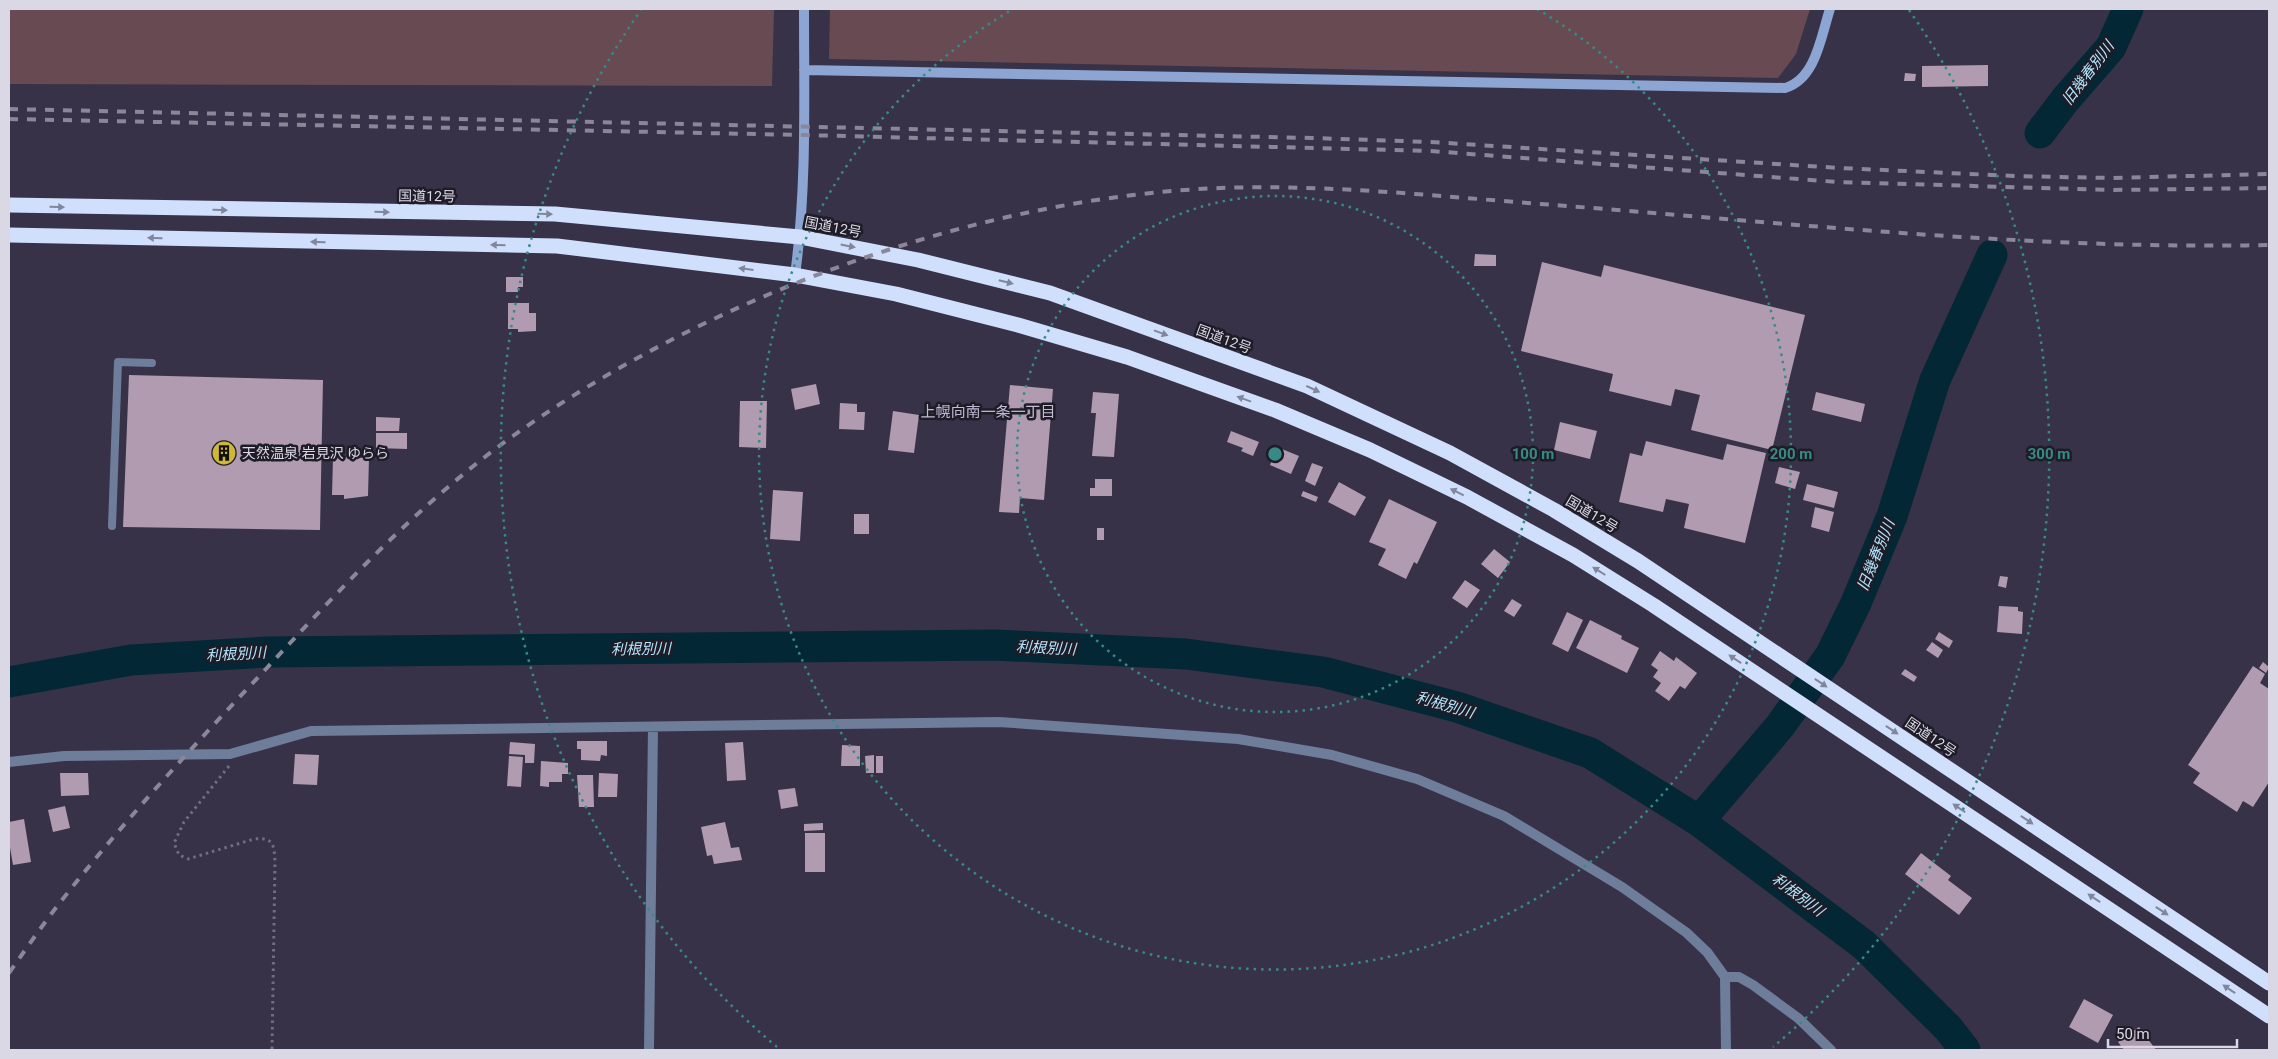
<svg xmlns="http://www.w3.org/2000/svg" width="2278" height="1059" viewBox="0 0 2278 1059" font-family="Roboto,'Noto Sans JP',sans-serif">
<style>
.green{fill:#674a52}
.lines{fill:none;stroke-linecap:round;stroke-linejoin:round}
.river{stroke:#042735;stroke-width:31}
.building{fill:#b19bb0}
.path{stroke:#726e81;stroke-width:3;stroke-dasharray:2.5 4;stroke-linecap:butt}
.lane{stroke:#6e7d9a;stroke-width:8}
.street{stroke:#6e7d9a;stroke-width:10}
.secondary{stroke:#8ca5d2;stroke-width:10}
.highway{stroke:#d0dffc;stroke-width:15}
.rail{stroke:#8b8799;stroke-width:4;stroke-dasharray:9 9;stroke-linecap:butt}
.oneway{fill:#80879c}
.ring{fill:none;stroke:#388a86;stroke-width:2.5;stroke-dasharray:2.5 5}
.labels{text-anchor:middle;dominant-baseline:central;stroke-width:5;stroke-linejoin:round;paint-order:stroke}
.street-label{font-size:14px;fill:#dbd8e6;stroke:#1e1c26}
.poi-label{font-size:14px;fill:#dbd8e6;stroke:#1e1c26;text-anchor:start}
.water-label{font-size:15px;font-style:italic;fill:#b2e4fc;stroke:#1e1c26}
.neighbourhood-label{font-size:15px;fill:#c0bad6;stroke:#1e1c26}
.centre{fill:#388a86;stroke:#1e1c26;stroke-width:2.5}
.ring-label{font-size:15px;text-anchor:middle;font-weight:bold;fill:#388a86;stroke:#1e1c26;stroke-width:5;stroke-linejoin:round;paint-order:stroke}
</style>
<rect width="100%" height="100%" fill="#373248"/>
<path class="green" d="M9 9H774L772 86 9 84Z
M830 9H1810L1796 54 1778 78 829 59Z"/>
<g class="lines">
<path class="river" d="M2040 133 2065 100 2111 47 2128 9
M9 682 131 660 268 652 994 645 1186 654 1323 672 1457 707 1590 753 1699 821 1864 945 1948 1028 1965 1050
M1699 821 1780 726 1830 656 1856 603 1892 516 1935 380 1992 255"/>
</g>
<path class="building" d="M1988 65V86L1922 87V66Z
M1905 73 1916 74 1915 81H1904Z
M1475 254 1496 255V266H1474Z
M1542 262 1601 277 1604 265 1805 315 1772 450 1691 430 1700 395 1675 389 1671 406 1609 391 1613 374 1521 351Z
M506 277H523V287H518V292H506Z
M508 303H529V313H536V331L518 332V329H508Z
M129 375 323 380 320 530 123 527Z
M816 384 820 404 795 410 791 389Z
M1010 385 1053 389 1044 500 1020 498 1019 513 999 512Z
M1093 392 1119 394 1114 457 1092 456 1096 413H1091Z
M1816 392 1865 404 1861 422 1812 410Z
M740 401H767L766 448 739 447Z
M840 403 857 404V412H865L864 430 839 429Z
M893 411 919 415 914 453 888 450Z
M376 417 400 418 399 431H376Z
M1560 422 1597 431 1590 459 1554 450Z
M1231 431 1259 442 1253 456 1241 451 1243 448 1227 442Z
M376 433H407V449L376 448Z
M1646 441 1723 460 1727 444 1766 453 1745 543 1684 528 1689 504 1666 499 1663 512 1619 502 1630 453 1642 456Z
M1277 447 1299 456 1291 474 1270 465Z
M333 457 369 458 368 496 344 499V495H332Z
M1312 463 1323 467 1315 486 1305 481Z
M1779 467 1800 472 1795 489 1775 483Z
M1095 479H1112V496H1090V488H1095Z
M1339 482 1366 497 1355 516 1328 502Z
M1807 484 1838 492 1834 508 1803 500Z
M773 490 803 492 800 541 770 539Z
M1303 491 1318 497 1316 502 1301 496Z
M1389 499 1437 522 1417 564 1414 562 1406 579 1378 565 1386 549 1369 542Z
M1815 507 1834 512 1829 532 1811 527Z
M854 514H869V534H854Z
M1097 528H1104V540H1097Z
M1494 549 1510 562 1498 578 1481 564Z
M2000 576 2008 577 2006 588 1998 586Z
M1465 580 1480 590 1467 608 1452 598Z
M1512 599 1522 605 1514 617 1504 611Z
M1999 606 2018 607V611L2023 612 2022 634 1997 632Z
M1567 612 1583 620 1568 652 1552 644Z
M1590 620 1622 636 1621 639 1639 648 1627 673 1576 648Z
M1939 632 1953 641 1949 648 1935 639Z
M1932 642 1943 650 1938 658 1926 650Z
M1660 651 1674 661 1676 657 1697 673 1685 689 1680 686 1669 701 1655 691 1661 683 1653 677 1658 670 1651 665Z
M2263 662 2269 667 2266 673 2259 668Z
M2253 666 2265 674 2260 683 2269 689V782L2253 807 2243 801 2237 812 2193 783 2200 773 2188 765Z
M1905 669 1917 677 1914 682 1901 674Z
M577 741H607V756L601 755 600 761 581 760V749H577Z
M510 742 535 744 534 763H525V755L509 754Z
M743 742 746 780 727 781 725 743Z
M842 745 860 746V766H841Z
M295 754 319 755 317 785 293 784Z
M874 755V773H866L865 756Z
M509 756 523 757 521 787 507 786Z
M876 756H883V773H876Z
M541 761 568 763V774H562V782H549V787L540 786Z
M60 773H88L89 795 61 796Z
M599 773 618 774 617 797H598Z
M577 775H593L594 807H579Z
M795 788 798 806 781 809 778 790Z
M65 806 70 828 53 832 48 810Z
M24 819 31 862 13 865 9 842V822Z
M725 822 731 848 739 847 742 860 714 864 712 855 707 856 701 827Z
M823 823V830L804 831V824Z
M805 833H825V872H805Z
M1921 853 1951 876 1948 880 1972 898 1959 915 1905 874Z
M2084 999 2113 1015 2098 1043 2069 1027Z
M2139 1027 2156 1050H2124L2118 1042Z"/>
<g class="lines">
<path class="path" d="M229 766 184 822 174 843 179 855 188 859 254 839C274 837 274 845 275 862L272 1050"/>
<path class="lane" d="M112 526 118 362 152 363"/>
<path class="street" d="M9 762 64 756 230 754 311 731 999 722 1238 739 1332 755 1417 779 1504 816 1622 887 1687 933 1707 952 1725 977 1726 1050
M1725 977H1739L1753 985 1798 1018 1831 1050
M649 1050 653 727"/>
<path class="secondary" d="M804 70 1785 88C1816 79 1821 36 1830 9
M795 275C807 187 804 97 804 9"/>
<path class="highway" d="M9 205 555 214 800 237 918 260 1050 293 1307 386 1450 453 1554 510 1638 561 2269 983
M9 235 557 246 795 275 896 294 1018 325 1127 357 1275 410 1370 450 1467 497 1573 555 1653 605 2269 1016"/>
<path class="rail" d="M9 109 1312 138 1431 142 1840 168 2014 176 2111 178 2269 174
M9 119 804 135 1431 151 1837 182 2111 190 2269 188
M9 973C26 949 43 924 62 900 125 820 195 744 265 670 341 588 416 507 506 441 703 298 977 197 1221 188 1330 184 1445 197 1554 205 1791 223 2030 250 2269 245"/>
</g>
<defs><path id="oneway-solid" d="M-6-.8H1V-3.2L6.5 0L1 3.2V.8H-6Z" transform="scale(1.25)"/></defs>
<g class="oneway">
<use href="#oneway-solid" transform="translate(57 207) rotate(1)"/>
<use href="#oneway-solid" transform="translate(220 210) rotate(1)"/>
<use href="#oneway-solid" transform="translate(382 212) rotate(1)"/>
<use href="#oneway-solid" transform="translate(545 214) rotate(1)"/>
<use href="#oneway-solid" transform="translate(155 238) rotate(-179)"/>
<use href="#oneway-solid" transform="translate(318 242) rotate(-179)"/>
<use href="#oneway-solid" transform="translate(498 245) rotate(-179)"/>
<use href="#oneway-solid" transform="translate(848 246) rotate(11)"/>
<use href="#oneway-solid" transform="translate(746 269) rotate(-173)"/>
<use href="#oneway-solid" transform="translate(1006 282) rotate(14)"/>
<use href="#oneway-solid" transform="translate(1161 333) rotate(20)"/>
<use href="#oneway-solid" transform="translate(1313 389) rotate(25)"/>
<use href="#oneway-solid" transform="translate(1244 399) rotate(-160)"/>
<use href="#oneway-solid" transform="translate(1457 492) rotate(-154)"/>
<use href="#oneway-solid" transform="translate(1599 571) rotate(-148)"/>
<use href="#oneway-solid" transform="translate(1735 659) rotate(-146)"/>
<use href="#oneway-solid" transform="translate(1821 683) rotate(34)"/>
<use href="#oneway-solid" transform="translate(1892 730) rotate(34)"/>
<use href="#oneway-solid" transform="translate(1959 808) rotate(-146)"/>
<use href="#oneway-solid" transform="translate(2027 820) rotate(34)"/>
<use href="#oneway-solid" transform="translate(2094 898) rotate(-146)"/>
<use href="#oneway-solid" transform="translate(2162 911) rotate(34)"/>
<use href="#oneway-solid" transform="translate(2229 989) rotate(-146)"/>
</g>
<g class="ring">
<circle cx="1275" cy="454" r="258"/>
<path d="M1537 9A516 516 0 1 1 1013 9"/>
<path d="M777 1047A774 774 0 0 1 641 10M1909 10A774 774 0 0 1 1773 1047"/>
</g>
<defs>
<symbol id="building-disc" viewBox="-11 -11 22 22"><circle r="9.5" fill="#cfb837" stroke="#1e1c26"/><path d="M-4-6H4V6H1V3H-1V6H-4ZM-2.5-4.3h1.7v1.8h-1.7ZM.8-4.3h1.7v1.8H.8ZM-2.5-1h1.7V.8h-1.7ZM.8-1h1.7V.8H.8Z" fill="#111"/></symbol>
</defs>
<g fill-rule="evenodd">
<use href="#building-disc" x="210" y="439" width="28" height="28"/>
</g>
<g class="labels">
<g class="street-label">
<text transform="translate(427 196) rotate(1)">国道12号</text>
<text transform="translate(833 227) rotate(11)">国道12号</text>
<text transform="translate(1224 339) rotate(20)">国道12号</text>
<text transform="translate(1592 514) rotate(31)">国道12号</text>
<text transform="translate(1931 737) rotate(34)">国道12号</text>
</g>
<g class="poi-label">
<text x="242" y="453">天然温泉 岩見沢 ゆらら</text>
</g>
<g class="water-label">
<text transform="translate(2088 73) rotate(-53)">旧幾春別川</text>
<text transform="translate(1876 555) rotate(-68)">旧幾春別川</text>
<text transform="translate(1046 648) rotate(3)">利根別川</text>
<text transform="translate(641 649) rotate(-1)">利根別川</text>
<text transform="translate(236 654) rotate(-3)">利根別川</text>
<text transform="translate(1445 705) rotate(16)">利根別川</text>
<text transform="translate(1798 895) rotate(37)">利根別川</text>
</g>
<g class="neighbourhood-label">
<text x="988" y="412">上幌向南一条一丁目</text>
</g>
</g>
<circle cx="1275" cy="454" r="8" class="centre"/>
<g class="ring-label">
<text x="1533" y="459">100 m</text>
<text x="1791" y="459">200 m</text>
<text x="2049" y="459">300 m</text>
</g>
<rect width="2278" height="1059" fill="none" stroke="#dbd8e6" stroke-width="20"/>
<path d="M2108 1039v8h129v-8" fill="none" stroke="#dbd8e6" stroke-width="2.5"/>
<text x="2116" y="1039" font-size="15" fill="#dbd8e6" stroke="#1e1c26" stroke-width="4" paint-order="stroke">50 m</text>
</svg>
